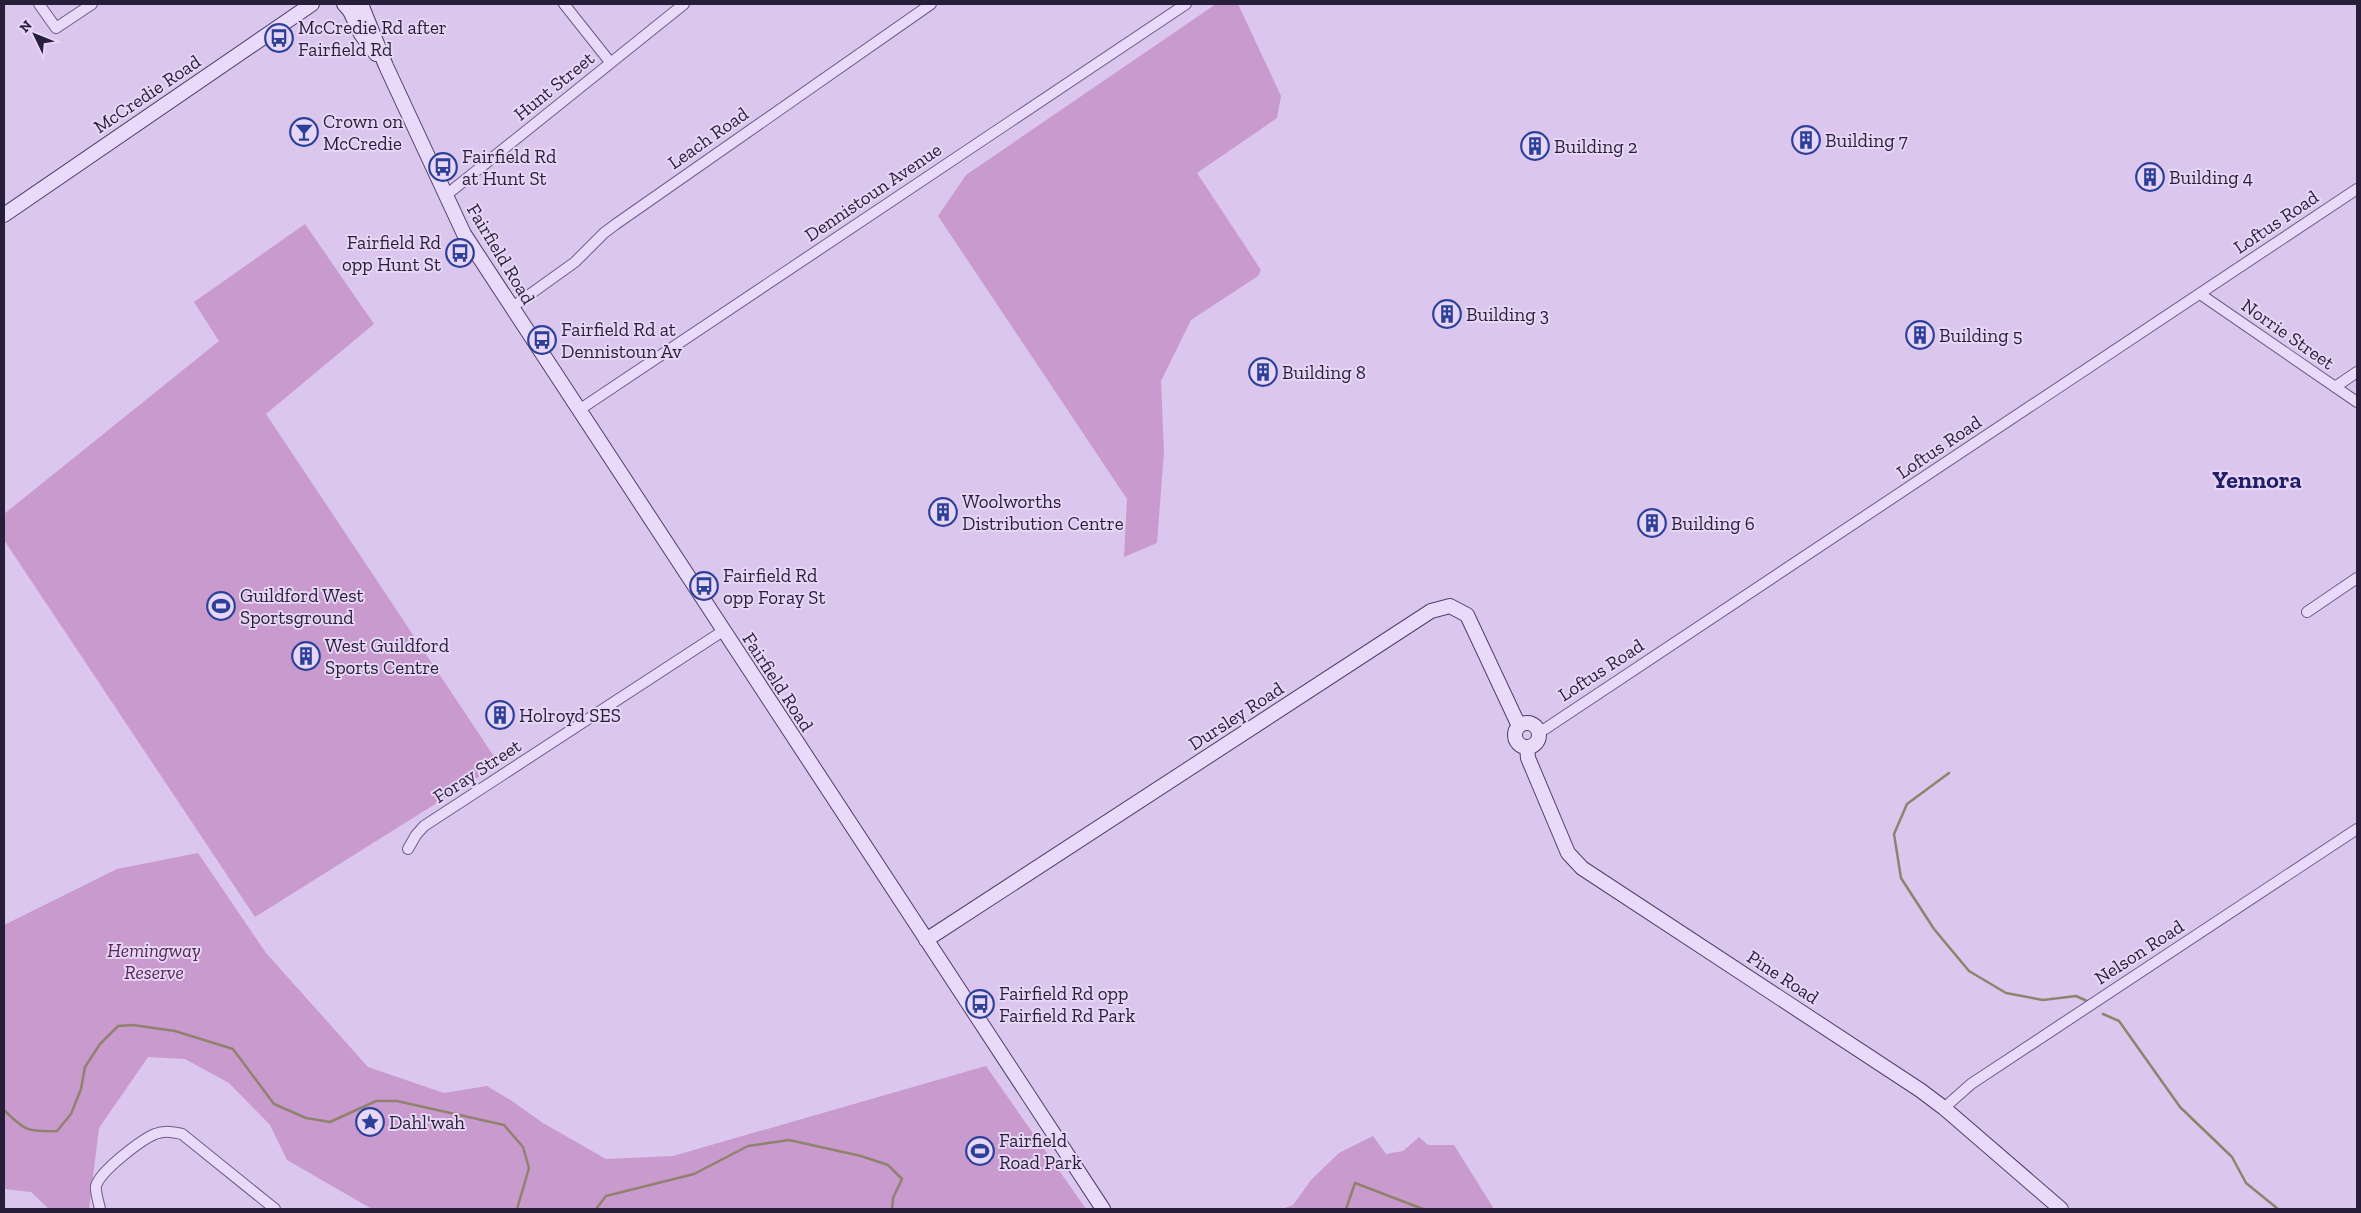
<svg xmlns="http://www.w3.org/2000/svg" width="2361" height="1213" viewBox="0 0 2361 1213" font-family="'Zilla Slab',serif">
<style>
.green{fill:#c99acd}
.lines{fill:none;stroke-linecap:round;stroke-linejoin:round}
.stream{stroke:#91826e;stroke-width:2.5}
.street-casing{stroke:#6c5c8a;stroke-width:12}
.secondary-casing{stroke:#4d3f6c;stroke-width:16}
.street{stroke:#eadaf9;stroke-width:10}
.secondary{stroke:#eadaf9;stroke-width:14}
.labels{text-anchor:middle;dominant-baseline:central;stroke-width:4;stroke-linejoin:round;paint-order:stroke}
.poi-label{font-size:19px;fill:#271f3a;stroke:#e7d6f6;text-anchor:start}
.street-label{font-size:19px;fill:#271f3a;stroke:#e7d6f6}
.park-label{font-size:19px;font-style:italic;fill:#562653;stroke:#e7d6f6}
.district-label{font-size:24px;font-weight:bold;fill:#211f67;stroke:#e7d6f6}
</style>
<rect width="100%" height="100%" fill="#dbc6ee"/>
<path class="green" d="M1216 4H1238L1281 96 1277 118 1197 173 1261 270 1258 276 1191 320 1161 381 1164 452 1157 543 1124 557 1127 499 938 216 966 175Z
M305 224 374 324 266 414 499 764 255 917 4 540V514L219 341 194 302Z
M198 853 266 953 368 1067 444 1093 487 1086 512 1101 543 1123 606 1159 673 1156 986 1066 1086 1209H372L287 1160 270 1125 229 1083 185 1059 148 1057 99 1128 89 1209H49L31 1192 4 1189V925L117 869Z
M1373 1136 1386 1154 1403 1151 1419 1137 1428 1145H1454L1494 1209H1282L1293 1205 1311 1180 1339 1153Z"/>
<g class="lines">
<path class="stream" d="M1949 773 1907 804 1894 834 1901 878 1934 929 1969 971 2006 993 2043 1000 2076 996 2087 1001
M2103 1014 2119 1021 2180 1107 2232 1157 2246 1183 2278 1209
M4 1110C25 1131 28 1132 57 1131L71 1114 81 1089 85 1067 100 1044 118 1026 133 1025 175 1031 233 1049 274 1104 306 1118 330 1122 376 1101H397L504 1125 523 1147 529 1168 517 1209
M596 1209 606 1196 694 1174 748 1146 789 1140 861 1156 888 1165 902 1179 893 1198 892 1209
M1346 1209 1355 1183 1423 1209"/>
<defs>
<path id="street" d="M39 4 56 28 92 4
M564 4 610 62
M445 196 684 4
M2200 294 2357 402
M511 308 575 262 604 233 616 224 931 4
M2335 387 2357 372
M579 410 1186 4
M2307 612 2357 578
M1538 730 1545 729 2357 189
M408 849 416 835 424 826 723 631
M1944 1108 1971 1084 2357 829
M100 1209C99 1203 95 1192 96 1186 100 1171 141 1140 155 1134 165 1130 172 1132 182 1134L275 1209"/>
<path id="secondary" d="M344 4 350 11 361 34 376 54
M361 4 386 66 464 234 1103 1209
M4 215 312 4
M1515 735a12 12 0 1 1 24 0a12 12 0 1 1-24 0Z
M1527 747 1528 758 1568 853 1582 868 1920 1090 1944 1108 2061 1209
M926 940 1431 611 1450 606 1467 615 1519 726"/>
</defs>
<use href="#street" class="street-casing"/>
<use href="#secondary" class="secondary-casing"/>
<use href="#street" class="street"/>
<use href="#secondary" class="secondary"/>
</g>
<defs>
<symbol id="bus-ring" viewBox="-11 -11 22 22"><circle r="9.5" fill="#e7d6f6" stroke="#2c4099" stroke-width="1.5"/><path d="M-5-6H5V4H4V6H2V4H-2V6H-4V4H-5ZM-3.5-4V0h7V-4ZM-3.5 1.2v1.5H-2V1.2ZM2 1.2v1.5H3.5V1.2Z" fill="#2c4099"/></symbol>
<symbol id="bar-ring" viewBox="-11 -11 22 22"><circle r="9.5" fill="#e7d6f6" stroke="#2c4099" stroke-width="1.5"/><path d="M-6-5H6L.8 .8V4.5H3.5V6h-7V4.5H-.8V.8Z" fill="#2c4099"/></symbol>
<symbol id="building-ring" viewBox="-11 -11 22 22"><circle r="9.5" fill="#e7d6f6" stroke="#2c4099" stroke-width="1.5"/><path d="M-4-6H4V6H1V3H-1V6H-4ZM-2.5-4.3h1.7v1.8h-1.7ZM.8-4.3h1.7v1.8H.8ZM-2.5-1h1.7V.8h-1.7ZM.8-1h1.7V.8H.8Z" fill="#2c4099"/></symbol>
<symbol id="stadium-ring" viewBox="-11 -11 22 22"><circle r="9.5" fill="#e7d6f6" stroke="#2c4099" stroke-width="1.5"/><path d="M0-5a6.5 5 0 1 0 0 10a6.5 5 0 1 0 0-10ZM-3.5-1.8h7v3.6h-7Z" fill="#2c4099"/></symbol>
<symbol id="sight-ring" viewBox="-11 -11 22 22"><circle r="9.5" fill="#e7d6f6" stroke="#2c4099" stroke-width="1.5"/><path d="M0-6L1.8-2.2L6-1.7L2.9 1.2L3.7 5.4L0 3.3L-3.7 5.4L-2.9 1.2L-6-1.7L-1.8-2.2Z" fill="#2c4099"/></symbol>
</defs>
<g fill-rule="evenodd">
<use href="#bus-ring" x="263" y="22" width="32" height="32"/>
<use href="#bar-ring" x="288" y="116" width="32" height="32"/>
<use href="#building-ring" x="1790" y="124" width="32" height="32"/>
<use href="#building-ring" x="1519" y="130" width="32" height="32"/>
<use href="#bus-ring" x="427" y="151" width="32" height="32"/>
<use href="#building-ring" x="2134" y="161" width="32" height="32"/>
<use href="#bus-ring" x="444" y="237" width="32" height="32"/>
<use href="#building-ring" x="1431" y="298" width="32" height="32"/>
<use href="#building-ring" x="1904" y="319" width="32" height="32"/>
<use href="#bus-ring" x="526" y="324" width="32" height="32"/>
<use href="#building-ring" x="1247" y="356" width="32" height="32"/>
<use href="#building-ring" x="927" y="496" width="32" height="32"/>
<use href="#building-ring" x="1636" y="507" width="32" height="32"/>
<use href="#bus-ring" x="688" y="570" width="32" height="32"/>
<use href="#stadium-ring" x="205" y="590" width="32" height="32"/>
<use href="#building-ring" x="290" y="640" width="32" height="32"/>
<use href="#building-ring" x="484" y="699" width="32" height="32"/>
<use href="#bus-ring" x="964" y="988" width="32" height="32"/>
<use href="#sight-ring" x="354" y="1106" width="32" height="32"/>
<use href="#stadium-ring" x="964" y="1135" width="32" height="32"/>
</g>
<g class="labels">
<g class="poi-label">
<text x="298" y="27">McCredie Rd after<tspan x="298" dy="22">Fairfield Rd</tspan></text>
<text x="323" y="121">Crown on<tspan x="323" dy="22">McCredie</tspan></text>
<text x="1825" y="140">Building 7</text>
<text x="1554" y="146">Building 2</text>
<text x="462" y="156">Fairfield Rd<tspan x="462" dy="22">at Hunt St</tspan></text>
<text x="2169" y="177">Building 4</text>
<text x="441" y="242" text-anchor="end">Fairfield Rd<tspan x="441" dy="22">opp Hunt St</tspan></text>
<text x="1466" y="314">Building 3</text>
<text x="561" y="329">Fairfield Rd at<tspan x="561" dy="22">Dennistoun Av</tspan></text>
<text x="1939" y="335">Building 5</text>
<text x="1282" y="372">Building 8</text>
<text x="962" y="501">Woolworths<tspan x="962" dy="22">Distribution Centre</tspan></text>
<text x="1671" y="523">Building 6</text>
<text x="723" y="575">Fairfield Rd<tspan x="723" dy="22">opp Foray St</tspan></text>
<text x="240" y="595">Guildford West<tspan x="240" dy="22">Sportsground</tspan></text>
<text x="325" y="645">West Guildford<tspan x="325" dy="22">Sports Centre</tspan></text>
<text x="519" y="715">Holroyd SES</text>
<text x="999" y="993">Fairfield Rd opp<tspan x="999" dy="22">Fairfield Rd Park</tspan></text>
<text x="389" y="1122">Dahl'wah</text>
<text x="999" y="1140">Fairfield<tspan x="999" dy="22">Road Park</tspan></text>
</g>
<g class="street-label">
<text transform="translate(554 86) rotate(-39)">Hunt Street</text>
<text transform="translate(147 94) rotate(-34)">McCredie Road</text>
<text transform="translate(708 138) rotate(-35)">Leach Road</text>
<text transform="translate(873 192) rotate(-34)">Dennistoun Avenue</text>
<text transform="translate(2276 222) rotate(-34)">Loftus Road</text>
<text transform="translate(501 254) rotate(59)">Fairfield Road</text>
<text transform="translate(2288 334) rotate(35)">Norrie Street</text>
<text transform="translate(1939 447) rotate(-34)">Loftus Road</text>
<text transform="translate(1601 670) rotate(-33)">Loftus Road</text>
<text transform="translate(778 682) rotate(57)">Fairfield Road</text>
<text transform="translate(1236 716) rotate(-33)">Dursley Road</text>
<text transform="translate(477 771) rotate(-33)">Foray Street</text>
<text transform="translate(2139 952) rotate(-33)">Nelson Road</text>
<text transform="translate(1783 977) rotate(33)">Pine Road</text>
</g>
<g class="park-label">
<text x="154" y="950">Hemingway<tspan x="154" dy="22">Reserve</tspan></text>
</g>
<g class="district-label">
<text x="2257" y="479">Yennora</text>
</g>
</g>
<rect width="2361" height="1213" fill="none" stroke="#271f3a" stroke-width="10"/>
<g transform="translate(35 35) rotate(313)" stroke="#e7d6f6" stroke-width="4" paint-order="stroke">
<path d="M0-4L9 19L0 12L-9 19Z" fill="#271f3a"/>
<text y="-8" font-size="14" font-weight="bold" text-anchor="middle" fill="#271f3a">N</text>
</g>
</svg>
